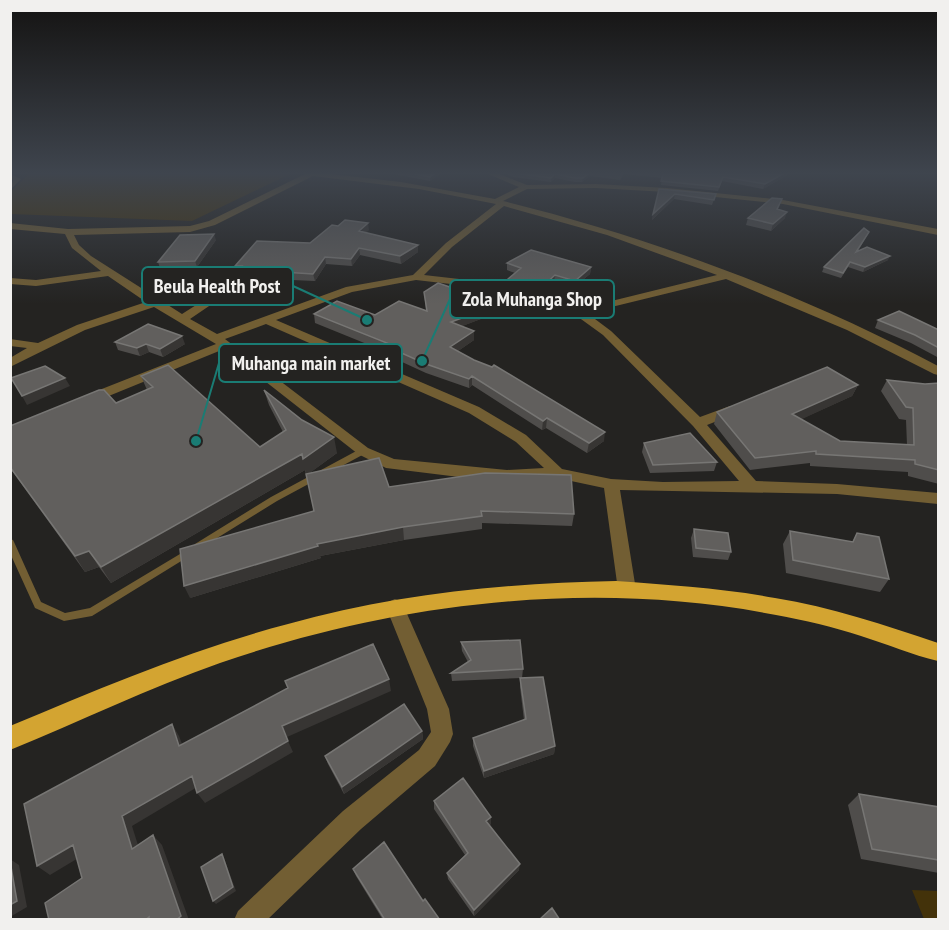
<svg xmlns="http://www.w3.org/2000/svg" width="949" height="930" viewBox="0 0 949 930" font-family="'PT Sans Narrow',sans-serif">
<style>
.green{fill:#43320a}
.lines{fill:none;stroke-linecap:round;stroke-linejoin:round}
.service{fill:#725e33;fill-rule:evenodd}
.minor{fill:#725e33;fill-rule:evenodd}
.trunk{fill:#d3a431;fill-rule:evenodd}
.wall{fill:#4f4d4b}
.shaded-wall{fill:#373533}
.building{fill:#615f5d;stroke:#777674;stroke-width:1.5}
.leader{fill:none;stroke:#1a7c74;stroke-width:2}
.callout-dot{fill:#1a7c74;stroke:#242321;stroke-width:2}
.callout{fill:#242321;stroke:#1a7c74;stroke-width:2}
.callout-label{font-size:20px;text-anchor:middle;font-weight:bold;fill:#f1f0ee}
</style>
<rect width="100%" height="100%" fill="#242321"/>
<path class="green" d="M29 174H290L192 221 11 214V191Z
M912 890 938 891V919H924Z"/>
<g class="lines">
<path class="service" d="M360 449H366L367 451 366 453 277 501 201 548 198 549 195 548 194 546 195 544 271 497Z
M10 539 13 540 14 542 41 602 65 613 90 608 185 551 188 550 191 551 192 553 191 555 92 616 64 621 35 608 10 553Z"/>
<path class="minor" d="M10 174 21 179 10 190 13 180Z
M305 174H331L401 182 495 199 519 187 488 174H499L527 185 596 184 667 188 783 200 938 229V235L783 204 667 192 596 188 527 189 503 201C650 237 805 295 938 366V375L934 374 847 330 726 279 587 313 611 331 700 417 730 406H740L742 409 740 412 707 425 756 481 837 484 938 493V504L837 494 620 490 636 590 633 595 627 597 621 595 618 590 604 488 557 478 507 480 459 477 386 468 358 454 224 349 94 402H84L82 399 84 396 216 344 154 307 85 330 10 367V358L27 348 10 346V339L38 343 77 325 146 302 108 276 36 286 10 284V278L36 280 101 271 72 248 65 234 10 229V223L68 229 190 226 209 221ZM313 176 419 189 496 204 446 243 413 275 346 287 217 334 190 319 212 304 228 278 227 276H219L204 300 182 314 91 256 79 245 74 235 190 232 215 225ZM504 206 607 235 717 275 579 309 531 293 477 281 424 275 452 247ZM416 280 477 287 524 298 574 314 603 335 693 426 739 481 663 482 611 479 562 469 526 435 479 407 276 320 352 292ZM266 324 469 413 516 442 544 468 507 470 394 459 368 448 225 339Z
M395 599 402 602 404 607 449 709 453 734 450 742 435 766 361 829 267 920H234L238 911 343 811 419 750 431 732 427 709 386 607 388 602Z"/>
<path class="trunk" d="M616 581C669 585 722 588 775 598 831 607 885 625 938 643V661C912 655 887 644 861 636 834 627 804 620 776 615 592 579 397 602 220 663 149 688 81 721 10 750V726C101 688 192 649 288 624 395 594 505 583 616 581Z"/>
</g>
<path class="wall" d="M393 174H440L430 181Z
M506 174H624L620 180 590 176 582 182H575L555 178 551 182 513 177Z
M625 174H789L763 189 722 181 718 191 661 185 662 178Z
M659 189 716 194 712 205 674 199 652 220Z
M782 199 778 210 785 218 771 231 746 225 748 218Z
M369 230 366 232 418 252 401 264 360 255 352 266 326 264 315 281 269 279 261 290H231L229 282 237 272 235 266 310 243Z
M869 232 858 251 888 260 863 272 848 267 841 278 822 272 824 267Z
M216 240 197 267 160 268 158 262Z
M507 263 591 267 590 274 574 287 554 282 541 294 508 286V279L515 273 507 270Z
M424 292 473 295 490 292 524 300 502 317 494 314 462 326 474 340 458 351 604 441 587 453 546 428 542 430 472 385 469 388 426 373 389 356V353L315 323 314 314 375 315 426 311Z
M878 320 939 330V358L911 343 875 328Z
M115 342 185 344 163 357 149 352 140 356 118 350Z
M141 376 260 447 283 432 269 405 264 390 337 453 308 474 389 487 574 514 572 526 482 523V529L404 540 320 556 321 558 190 598 314 511 305 470 111 583 99 567 85 572 10 468V426L116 403 147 390Z
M887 380 925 384 939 383V484L908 476V472L810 466V463L750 470 714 424 717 412 858 385 852 396 801 419 840 441 907 445 906 420 899 419 881 391Z
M644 443 717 462 714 471 650 473 642 452Z
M694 529 731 552 728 560 693 557 691 538Z
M790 531 852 542 857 533 889 579 880 592 786 573 783 544Z
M461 642 523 669 522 678 452 681 451 673 468 662 462 651Z
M520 678 555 746 554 754 484 778 473 746V738L524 720 520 687Z
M422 731 423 739 344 794 328 764 325 756Z
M859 794 939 807V873L861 859 848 805Z
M434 801 491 817V824L489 825 519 870 474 916 448 879 447 873 465 855 434 809Z
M353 869 423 901 440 920H383L356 876Z"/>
<path class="shaded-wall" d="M434 174H440L430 181V177Z
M555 174V178L551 182V178Z
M588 174H590V176L582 182 583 178Z
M783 174H789L763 189 765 184Z
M675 194 674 199 652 220 653 214Z
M787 212 785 218 771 231 773 224Z
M368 223 369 230 360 238 359 231Z
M214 234 216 240 197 267 195 261Z
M418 245V252L401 264 400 256Z
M359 248 360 255 352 266 351 259Z
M890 256 888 260 863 272 865 267Z
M325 257 326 264 315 281 313 274Z
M591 267 590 274 574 287 575 281Z
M267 271 269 279 261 290 259 283Z
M555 275 554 282 541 294 542 287Z
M524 292V300L502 317V308Z
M494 306V314L452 330 451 322Z
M474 331V340L451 356 450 347Z
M182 336 185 344 163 357 160 349Z
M146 344 149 352 140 356 137 348Z
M472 376V385L469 388V379Z
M65 378 70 386 27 405 22 396Z
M858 385 852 396 787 426 792 414Z
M547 418 546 428 542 430 543 421Z
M605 432 604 441 587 453 589 443Z
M334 437 337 453 307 475 305 470 111 583 101 567 302 454Z
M403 527 404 540 320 556 321 558 190 598 184 586 317 544Z
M89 551 99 567 85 572 75 556Z
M389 679 391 691 287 737 282 726Z
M172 724 179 736 187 757 179 746Z
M422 731 423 739 344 794 342 787Z
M288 741 293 752 205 803 197 793Z
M555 746 554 754 484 778V771Z
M192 776 199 786 132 826 142 858 132 849 122 816Z
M491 817V824L486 828V821Z
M153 835 162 845 189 920H176Z
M73 845 85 854 50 875 37 866Z
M222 854 224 858 236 891 216 904 213 901Z
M10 859 19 865 27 907 10 917Z
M520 864 519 870 474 916V910Z"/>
<path class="building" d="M415 174H434L430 177Z
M521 174H588L583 178H575L555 174 551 178Z
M663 174H783L765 184 723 177 719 187 661 181Z
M659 189 716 194 714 200 675 194 653 214Z
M772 198 782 199 777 209 787 212 773 224 748 218Z
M345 220 368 223 359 231 418 245 400 256 359 248 351 259 325 257 313 274 267 271 259 283 229 282 242 266H235L257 241 310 243 332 225 338 226Z
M864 228 869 232 856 252 867 247 890 256 865 267 850 262 843 273 824 267Z
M214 234 195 261 158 262 180 235Z
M531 250 591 267 575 281 555 275 542 287 508 279 521 268 507 263Z
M438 283 473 295 482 289 490 292 498 286 524 292 502 308 494 306 451 322 474 331 450 347 474 360 492 367 494 365 605 432 589 443 547 418 543 421 472 376 469 379 426 364 388 347 392 345 314 314 337 301 375 315 399 301 427 311 424 292Z
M899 311 939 330V348L915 335 878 320Z
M148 324 182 336 160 349 146 344 137 348 115 342Z
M168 365 260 447 286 430 264 390 302 420 334 437 303 459 302 454 101 567 89 551 75 556 10 467V426L99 390H104L116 403 153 387 141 376Z
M45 366 65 378 22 396 11 378Z
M827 367 858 385 792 414 840 441 914 445 913 408 906 407 887 380 925 384 939 383V470L915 464V460L816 454V451L755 458 717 412Z
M690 433 717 462 653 465 644 443Z
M379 458 389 487 485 473 571 475 574 514 481 511 482 516 403 527 317 544 318 546 184 586 180 549 314 511 306 474Z
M694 529 728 533 731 552 696 548Z
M790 531 853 542 857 533 879 537 889 579 793 560Z
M520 640 523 669 451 673 471 660 461 642Z
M373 644 389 679 282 726 288 741 197 793 192 776 122 816 132 849 153 835 181 916 176 920H149V917L145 920H49L45 903 82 878 73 845 37 866 24 804 172 724 179 746 288 688 285 681Z
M543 677 555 746 484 771 473 738 526 719 520 678Z
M404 704 422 731 342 787 325 756Z
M463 778 491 817 486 821 520 864 474 910 447 873 468 853 434 801Z
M859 794 939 807V860L872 849Z
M384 842 423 901 425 899 440 920H385L353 869Z
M222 854 233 887 213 901 201 867Z
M10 861 17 901 10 905Z
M552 908 560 920H539Z"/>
<linearGradient id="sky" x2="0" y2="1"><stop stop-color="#141312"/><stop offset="0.57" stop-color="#3f454e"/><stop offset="1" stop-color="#3f454e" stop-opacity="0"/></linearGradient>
<rect width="949" height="304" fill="url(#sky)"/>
<path class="leader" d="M367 320L293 286M422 361L450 299M196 441L219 363"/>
<g class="callout-dot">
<circle cx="367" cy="320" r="6"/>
<circle cx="422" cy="361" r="6"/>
<circle cx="196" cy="441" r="6"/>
</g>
<g class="callout">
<rect x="142" y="267" width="151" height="38" rx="6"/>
<rect x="450" y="280" width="164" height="38" rx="6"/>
<rect x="219" y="344" width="183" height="38" rx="6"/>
</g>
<g class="callout-label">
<text x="217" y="293">Beula Health Post</text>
<text x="532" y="306">Zola Muhanga Shop</text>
<text x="311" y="370">Muhanga main market</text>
</g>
<rect width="949" height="930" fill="none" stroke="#f1f0ee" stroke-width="24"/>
</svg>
